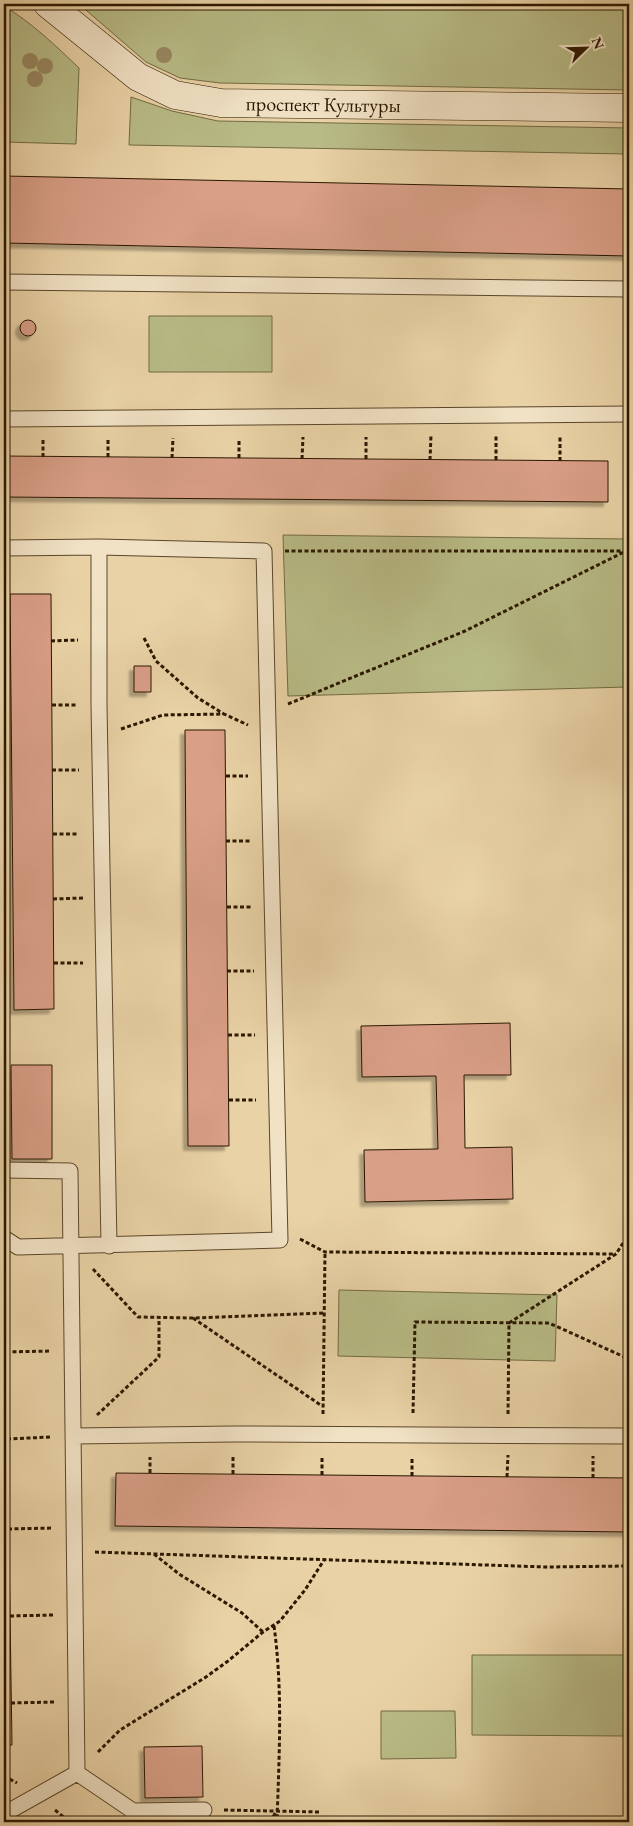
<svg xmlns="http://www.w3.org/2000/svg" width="633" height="1826" viewBox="0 0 633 1826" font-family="'EB Garamond',serif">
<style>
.green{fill:#b8bb86;stroke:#726a43}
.building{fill:#d99f87;stroke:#2b1800;filter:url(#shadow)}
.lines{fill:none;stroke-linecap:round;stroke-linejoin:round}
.lane-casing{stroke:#5a462a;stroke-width:17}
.secondary-casing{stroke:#2b1800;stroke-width:29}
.path{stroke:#2b1800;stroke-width:3;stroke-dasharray:4 2.5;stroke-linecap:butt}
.lane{stroke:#f1e2c5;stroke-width:15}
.secondary{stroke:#f1e2c5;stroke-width:28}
.tree{fill:#988761}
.labels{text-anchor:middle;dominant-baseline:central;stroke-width:4.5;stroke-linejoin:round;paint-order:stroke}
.street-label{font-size:20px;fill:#2b1800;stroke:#f1e2c5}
</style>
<defs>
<filter id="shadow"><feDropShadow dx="-4.5" dy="4.5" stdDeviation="1" flood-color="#0004"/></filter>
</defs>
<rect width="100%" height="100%" fill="#e9d2a6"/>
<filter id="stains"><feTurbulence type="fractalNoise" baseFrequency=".004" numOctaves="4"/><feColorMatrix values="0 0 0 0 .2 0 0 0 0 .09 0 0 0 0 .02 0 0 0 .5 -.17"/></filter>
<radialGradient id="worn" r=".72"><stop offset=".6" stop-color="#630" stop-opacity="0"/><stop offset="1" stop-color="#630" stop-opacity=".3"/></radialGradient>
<path class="green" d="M79 4H629V90L220 83 180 78 146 62Z
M4 6C32 23 55 45 79 68L76 144 4 142Z
M131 97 172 111 218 121 629 128V154L129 145Z
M149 316H272V372H149Z
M283 535 629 539V655L628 687 288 696Z
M339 1290 557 1295 555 1361 338 1356Z
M472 1655H626V1736L472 1735Z
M381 1711H455L456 1758 381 1759Z"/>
<path class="building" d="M4 176 629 189V256L4 243Z
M20 328a8 8 0 1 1 16 0a8 8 0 1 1-16 0Z
M4 456 608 461V502L4 497Z
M10 594H51L54 1009 14 1010Z
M134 666H151V692H134Z
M185 730H225L229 1146H188Z
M510 1023 511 1075H464L465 1148 512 1147 513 1199 365 1202 364 1150 438 1149 436 1076 362 1077 361 1026Z
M11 1065H52V1159H12Z
M4 1288H5L12 1745H4Z
M116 1473 629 1478V1532L115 1526Z
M202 1746 203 1797 145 1798 144 1747Z"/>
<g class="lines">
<defs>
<path id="lane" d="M4 282 629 289
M4 419 629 414
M99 547V705L109 1246
M4 548 99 547 264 551 280 1240 18 1247 4 1238
M4 1170 70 1171 77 1773 4 1814
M73 1436 233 1434 629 1436
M77 1773 133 1811V1822
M133 1811 204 1810"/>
<g id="secondary">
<path id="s1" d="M48 4 138 77 175 95 221 103 629 108"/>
</g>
</defs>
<use href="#lane" class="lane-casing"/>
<use href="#secondary" class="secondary-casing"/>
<path class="path" d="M43 457V440
M108 457V438
M172 458 173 438
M239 458V439
M302 459 303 437
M366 459V437
M430 460 431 435
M496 460V436
M560 461V436
M285 551H629
M144 638 156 661 198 698 224 714
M51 641 78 640
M288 704 465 631 626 551 629 546
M52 705H78
M121 729 163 715 224 714 248 725
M52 770H79
M226 776H248
M53 834H79
M226 841H251
M53 899 83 898
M227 907H251
M54 963H83
M227 971H254
M228 1035H255
M229 1100H256
M300 1239 325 1252 616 1254
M93 1269 138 1317 193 1318 325 1313
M193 1318 322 1406
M6 1352 51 1351
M413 1413 415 1322 549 1323 629 1359
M323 1414 325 1252
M508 1414 509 1323 616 1254 629 1234
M97 1415 159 1357V1317
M7 1439 51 1437
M150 1473V1457
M233 1474V1455
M322 1475V1456
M412 1476V1457
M507 1477 508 1455
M593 1478V1456
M8 1529 53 1528
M95 1552 546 1567 629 1566
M154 1554 179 1574 242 1613 263 1632
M10 1616 54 1615
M274 1626C283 1691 279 1757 277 1822
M11 1703 55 1702
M98 1752 120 1730 206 1677 228 1661 263 1632 280 1621 305 1590 324 1560
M4 1776 17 1783
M55 1810 70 1822
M224 1810 320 1812
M270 1822 277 1810"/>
<use href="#lane" class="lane"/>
<use href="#secondary" class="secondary"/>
</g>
<g class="tree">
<circle cx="164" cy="55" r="8"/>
<circle cx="30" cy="61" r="8"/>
<circle cx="45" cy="66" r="8"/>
<circle cx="35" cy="79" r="8"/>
</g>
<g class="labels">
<g class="street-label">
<text stroke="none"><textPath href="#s1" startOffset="306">проспект Культуры</textPath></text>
</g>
</g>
<rect width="633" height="1826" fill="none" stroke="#e9d2a6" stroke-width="20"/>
<rect x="5" y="5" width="623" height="1816" fill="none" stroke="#2b1800" stroke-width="2.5"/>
<rect x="10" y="10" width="613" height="1806" fill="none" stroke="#2b1800"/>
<g transform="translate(586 48) rotate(67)" stroke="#f1e2c5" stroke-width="4" paint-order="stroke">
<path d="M0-4L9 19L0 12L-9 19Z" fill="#2b1800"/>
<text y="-8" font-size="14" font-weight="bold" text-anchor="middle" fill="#2b1800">N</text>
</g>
<rect width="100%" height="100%" filter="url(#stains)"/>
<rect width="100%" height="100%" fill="url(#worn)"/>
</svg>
